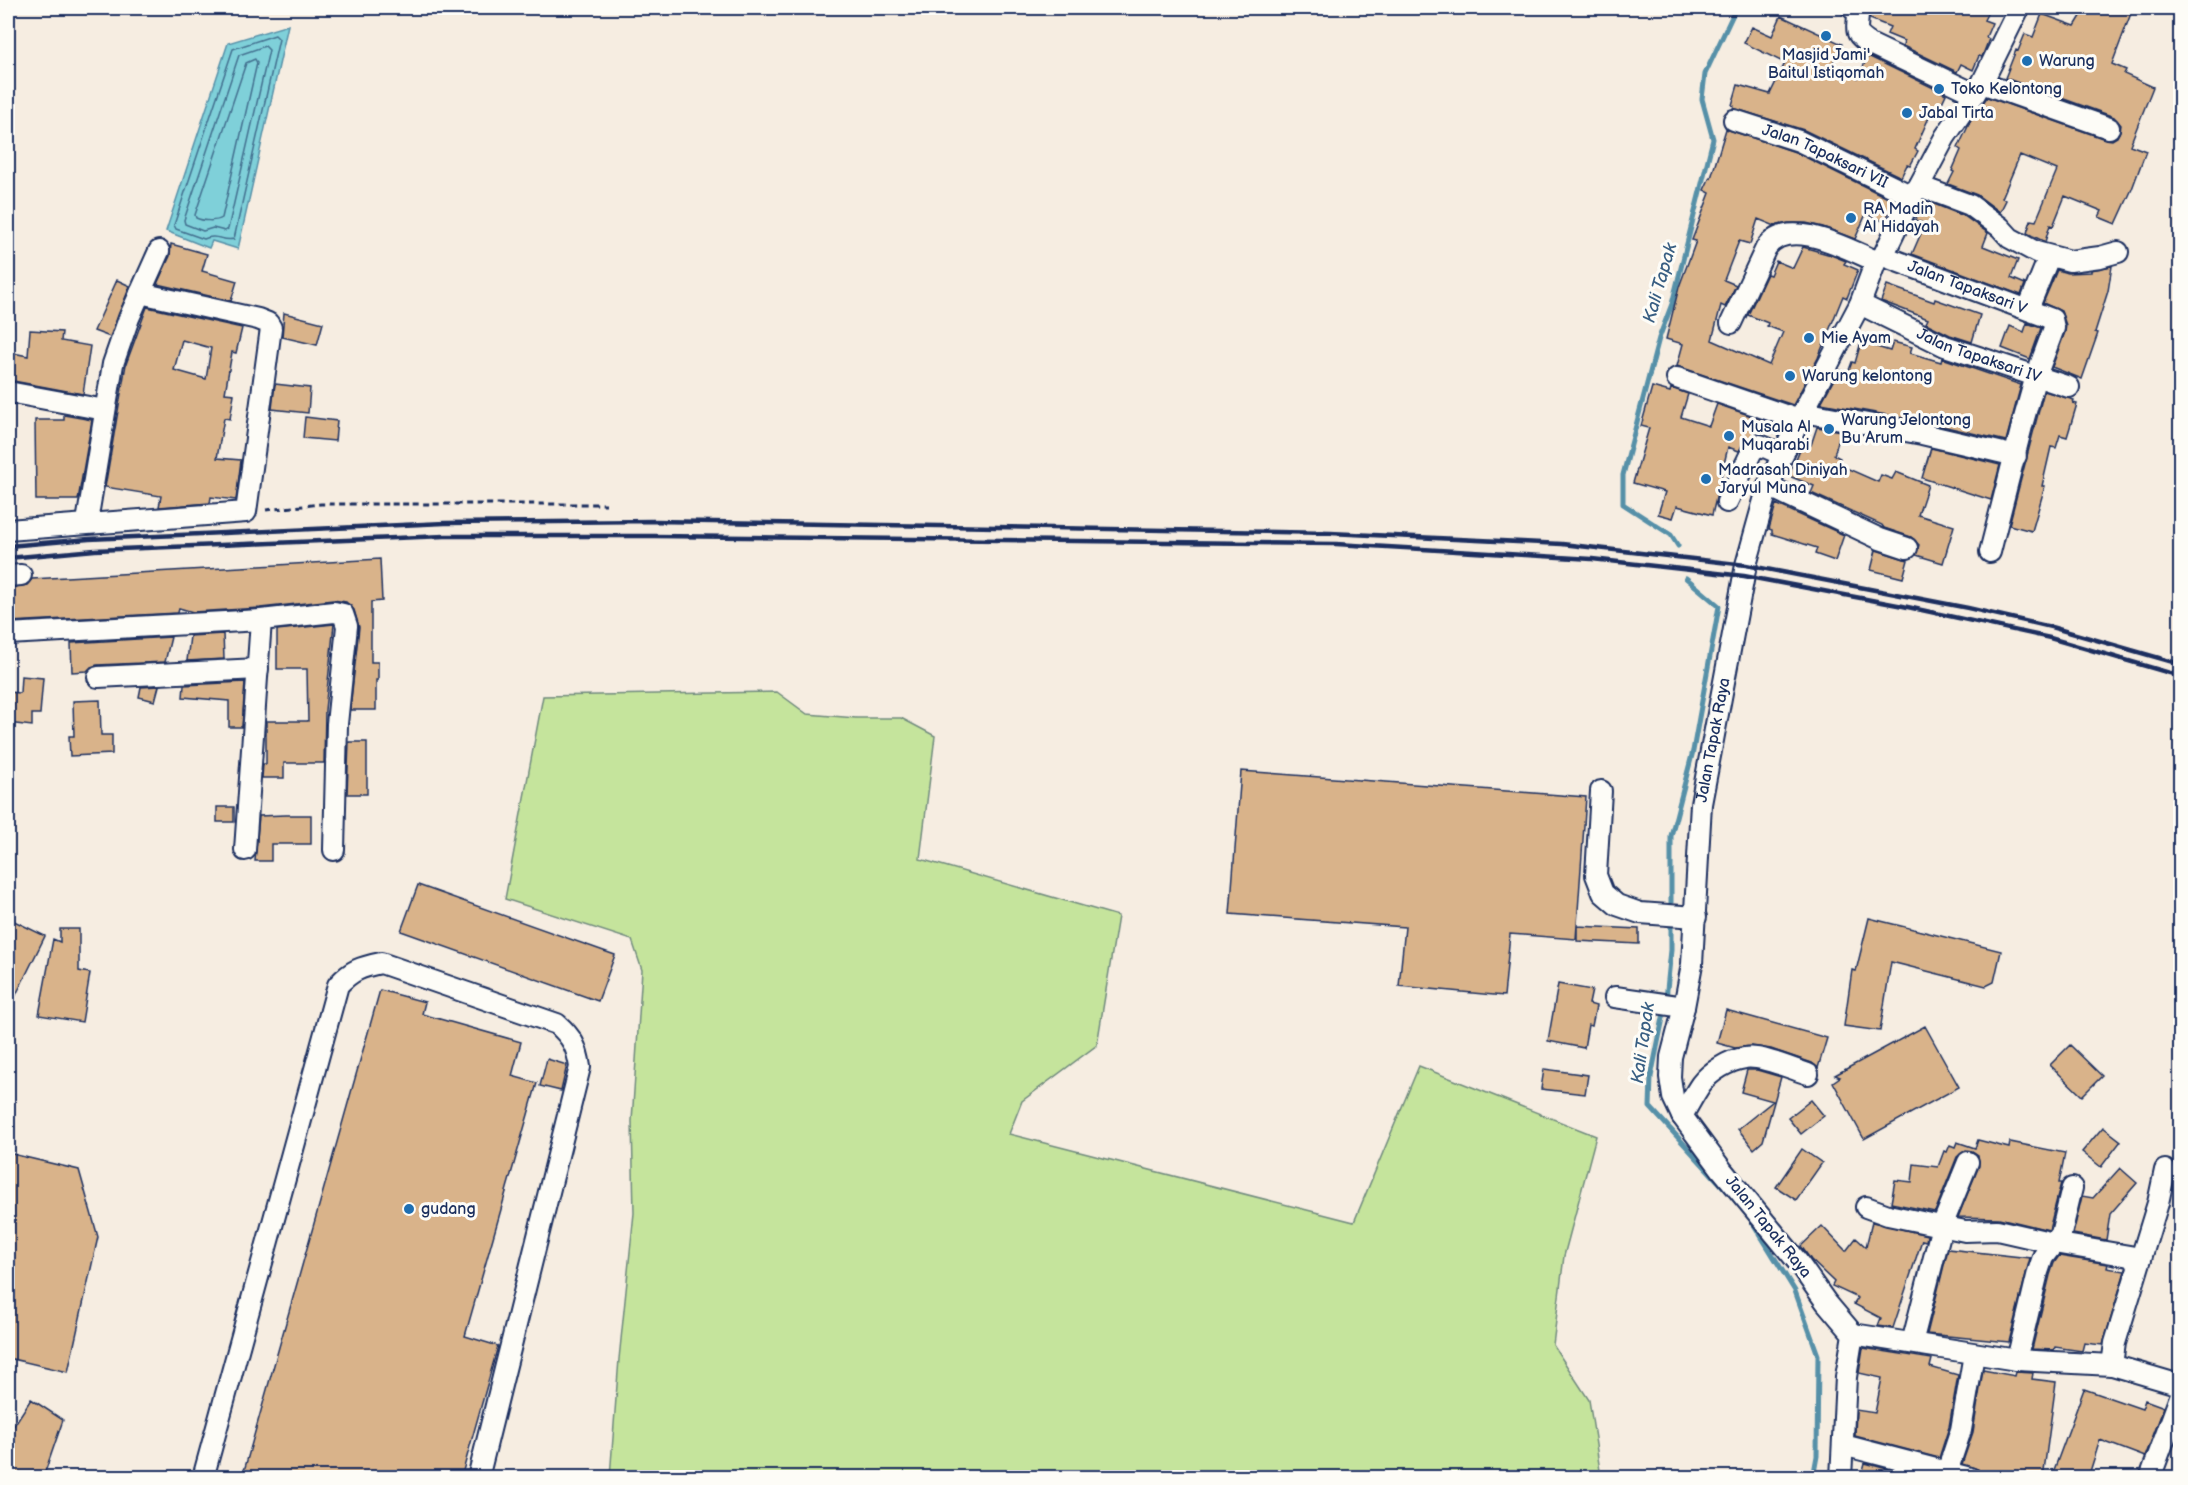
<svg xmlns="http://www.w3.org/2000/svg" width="2188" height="1485" viewBox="0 0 2188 1485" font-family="'Balsamiq Sans',sans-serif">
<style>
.grass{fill:#c5e49c;stroke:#708a7d;stroke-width:1.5}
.water{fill:#7fd0d9;stroke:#5790a8;stroke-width:1.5}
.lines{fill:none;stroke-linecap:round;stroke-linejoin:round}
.shore{stroke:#436f8f;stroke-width:1.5}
.stream{stroke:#5790a8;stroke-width:5}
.building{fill:#d9b38a;stroke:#1b2f5e;stroke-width:1.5;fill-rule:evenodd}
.minor-casing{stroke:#1b2f5e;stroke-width:24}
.path{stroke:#1b2f5e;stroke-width:3;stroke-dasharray:6 4.5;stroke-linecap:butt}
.minor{stroke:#fdfcf7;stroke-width:20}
.rail{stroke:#1b2f5e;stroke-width:4.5}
.poi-dot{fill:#1f6fb2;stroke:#fdfcf7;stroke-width:2}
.labels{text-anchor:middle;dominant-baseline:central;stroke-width:6;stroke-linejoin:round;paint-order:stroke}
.poi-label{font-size:16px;fill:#1b2f5e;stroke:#fdfcf7;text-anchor:start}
.street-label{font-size:16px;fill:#1b2f5e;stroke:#fdfcf7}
.water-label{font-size:18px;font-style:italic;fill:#395f83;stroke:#fdfcf7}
</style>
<rect width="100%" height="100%" fill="#f6ede1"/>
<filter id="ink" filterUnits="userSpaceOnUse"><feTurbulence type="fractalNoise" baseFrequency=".0167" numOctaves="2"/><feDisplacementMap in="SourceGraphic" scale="12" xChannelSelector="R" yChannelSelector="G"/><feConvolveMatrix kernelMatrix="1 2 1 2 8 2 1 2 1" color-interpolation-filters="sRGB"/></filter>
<g filter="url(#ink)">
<path class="grass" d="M777 692 807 714 856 718H901L935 736 920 859 1118 916 1097 1045 1022 1101 1009 1134 1354 1222 1419 1066 1596 1136 1564 1256 1553 1345 1589 1400 1601 1477H610L619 1359 634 1213 632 1121 642 970 632 940 505 899 543 696Z"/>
<path class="water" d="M288 25 238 249 212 241 209 248 166 231 228 43Z"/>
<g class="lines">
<path class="shore" d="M275 35 279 39 234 239C223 242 216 233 204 239L176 229 174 225 233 49Z
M265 46 269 50 228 229 225 231 213 228 203 231 185 224 184 220 239 55Z
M255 59 257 63 222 218C216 222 202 221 196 218L195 215 246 63Z"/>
<path class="stream" d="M1678 546 1671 535 1623 504V475L1659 338 1672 304 1713 139 1702 99 1705 74 1736 8
M1666 999 1671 950V836L1693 751 1719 606 1686 578
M1665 1008 1651 1077 1650 1107 1728 1192
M1751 1220 1795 1291 1818 1355 1817 1456 1813 1478"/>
</g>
<path class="building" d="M1869 8H1936L1953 14 1956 8H1990L1984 20 1992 23 1986 37 1989 39 1982 57 1979 56 1973 70 1961 64 1957 72 1903 46 1904 41 1887 34 1890 27 1870 19Z
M2086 8H2133L2112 64 2126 70 2124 74 2153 87 2130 145 2146 151 2132 189 2116 224 2099 217 2102 211 2065 196 2053 226 2050 225 2045 242 2027 233 2031 220 2036 221 2057 170 2020 155 2002 198 2006 200 2000 212 1977 195 1948 184 1954 172 1952 171 1961 150 1958 148 1970 122 1987 97 2105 139 2112 140 2117 137 2120 131 2121 125 2114 117 2005 78 2016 50 2018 51 2025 34 2033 37 2042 14 2075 26Z
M1781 16 1842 44 1832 65 1858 78 1868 56 1946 94 1939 109 1934 106 1915 149 1918 151 1910 166 1907 165 1901 177 1804 130 1733 108 1734 106 1732 105 1738 85 1770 94 1785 63 1744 43 1752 27 1772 36Z
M1726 129 1795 152 1890 199 1889 202 1893 204 1885 222 1866 214 1855 239 1823 227 1806 223H1788L1775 226 1758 219 1750 244 1739 241 1724 280 1736 285 1725 307 1721 305 1712 340 1769 365 1783 332 1767 326 1768 323 1748 315 1767 274 1770 275 1776 261 1793 268 1803 247 1831 255 1846 261 1844 264 1858 270 1847 298 1843 296 1818 358 1793 405 1677 366 1683 344 1666 339 1679 287 1696 241 1692 240 1710 193 1704 190 1710 177 1711 178Z
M1924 200 1964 216 1988 233 1983 246 2018 260 2011 278 2025 284 2021 295 1912 254 1925 224 1915 220Z
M171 244 207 254 202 271 237 281 231 301 157 284 170 256Z
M2112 266 2108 291 2095 332 2098 333 2082 379 2052 367 2065 332 2066 325 2061 311 2043 303 2057 270 2067 273 2091 272V270Z
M117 280 130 286 110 337 94 331Z
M1887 285 1934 302 1935 299 1980 315 1972 342 1950 335 1926 323 1928 319 1881 301Z
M147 307 242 328 236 353 232 352 225 393 234 394 230 419 224 418 217 458 241 460 236 500 211 497 210 503 159 507 161 496 105 487 126 364ZM182 340 211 348 206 379 174 370Z
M284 313 323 323 317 345 282 337Z
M2027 323 2041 328 2030 359 2002 348 2010 326 2024 332Z
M30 330 62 332 61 341 90 346 83 394 8 380V352L28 356Z
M1861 342 1890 351 1893 342 1912 347 1910 353 1941 362 1942 358 2021 385 2006 441 1925 422 1821 403 1839 370 1848 373 1852 362 1855 363Z
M275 384 310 388 308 413 272 409Z
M1652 387 1670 392 1671 388 1688 394 1681 417 1709 426 1717 404 1783 427 1779 434 1757 426 1754 435 1744 442 1739 451 1728 447 1712 515 1677 506 1673 518 1658 514 1665 492 1633 483 1649 428 1641 426Z
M2044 391 2074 400 2073 403 2077 404 2067 437 2060 435 2056 448 2051 447 2042 486H2045L2032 531 2009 525Z
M64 415 92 420 78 500H36L35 420H64Z
M305 417 337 421 335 441 303 438Z
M1817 427 1841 431 1834 455 1840 458 1837 464 1878 482 1881 475 1892 479 1896 472 1928 485 1918 515 1954 526 1943 563 1916 555 1919 545 1911 537 1884 528 1882 525 1811 493 1814 486 1789 476 1803 442 1811 445Z
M1931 448 2000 465 1991 500 1922 478Z
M1776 504 1844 535 1835 561 1815 554 1817 548 1772 534V530L1769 529Z
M1876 550 1908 560 1903 578 1871 570Z
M380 559 382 601 371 602V662H378V680H376V710H350L359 627 354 610 346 602 333 600 260 608 193 612 179 608 178 613 9 622 8 588 27 585 32 579Z
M334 624 325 710 324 763H284V778H262L263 764H266V721H308L307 669H277V630Z
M223 634 224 659 187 661 190 636Z
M171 637 165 662 97 665 91 667 87 671 72 672 71 643Z
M21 676 43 678 40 714H32V726L8 723V692L20 693Z
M245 682 242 727H229V701L183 697 184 685Z
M159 686 155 701 139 697 141 687Z
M100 700 101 735H112V754L70 756 69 736H74L73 701Z
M349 742H367V794H347Z
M1241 771 1586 797 1576 939 1510 934 1504 996 1399 986 1405 927 1230 914Z
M217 807H234V822H217Z
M286 815H311V844H271V861H255L259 816Z
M418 885 615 955 598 1001 401 931Z
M8 918 45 936 8 1011Z
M1869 918 2001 951 1994 982 1986 986 1891 962 1880 1031 1844 1026 1852 970 1856 971Z
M1577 926 1639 929V944L1577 941Z
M60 929H79V971L90 973 82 1022 39 1015 53 939 60 942Z
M1558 984 1592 990 1589 1004 1596 1006 1592 1026 1588 1025 1584 1048 1548 1041Z
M380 990 425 1002 422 1014 521 1042 512 1076 537 1083 465 1336 498 1346 461 1478H242Z
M1726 1010 1827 1038 1818 1068 1812 1063 1771 1049 1751 1046 1735 1048 1717 1043Z
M1925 1026 1959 1087 1864 1139 1833 1082 1840 1077 1835 1075Z
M2070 1045 2102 1076 2082 1096 2050 1065Z
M547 1059 567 1065 561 1091 540 1086Z
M1544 1069 1588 1075 1585 1094 1541 1089Z
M1747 1070H1757L1781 1077 1763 1141 1754 1149 1738 1129 1773 1101 1741 1092Z
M1811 1100 1824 1116 1801 1134 1788 1118Z
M2103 1127 2121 1141 2101 1167 2082 1152Z
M1978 1140 2009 1148 2010 1142 2065 1153 2059 1183H2061L2049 1230 1999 1218 1958 1217 1979 1166 1978 1155 1972 1151 1966 1150 1957 1157 1935 1212 1891 1203 1895 1180 1912 1182 1914 1164 1938 1167 1944 1151 1947 1152 1950 1145 1955 1147 1957 1142 1975 1148Z
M1802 1149 1822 1163 1796 1200 1776 1187Z
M8 1153 79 1170 98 1237 68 1372 8 1358Z
M2120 1168 2137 1183 2110 1214 2106 1240 2073 1234 2082 1196 2093 1198Z
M1872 1222 1927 1235 1926 1241 1922 1240 1893 1328 1878 1326 1881 1318 1854 1304 1858 1298 1832 1286 1834 1282 1811 1260 1801 1246 1822 1226 1846 1251 1856 1238 1866 1247Z
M1948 1249 2030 1258 2009 1342 1927 1334Z
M2059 1256 2108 1264 2107 1268 2125 1271 2103 1345 2084 1343 2082 1351 2055 1347 2054 1350 2032 1349 2050 1275 2054 1263Z
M1863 1348 1932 1359 1930 1367 1958 1375 1949 1427 1939 1458 1855 1436 1856 1410 1875 1413 1882 1378 1859 1373Z
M1983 1370 2015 1376 2016 1372 2033 1373 2032 1379 2056 1382 2043 1478H2025L2009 1472 2008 1478H1982L1978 1469 1962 1464 1973 1432Z
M2084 1389 2142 1409 2145 1400 2164 1407 2145 1457 2100 1440 2088 1478H2051Z
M31 1399 63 1420 43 1478H8V1424L13 1427Z
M1865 1463 1920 1478H1861Z"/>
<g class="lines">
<defs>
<g id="minor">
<path d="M1852 8 1858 12C1858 31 1852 32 1870 44L1975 94"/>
<path d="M1982 83 2109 128"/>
<path id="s1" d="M1734 120 1799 141 1912 196"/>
<path d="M1919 186 1970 205 2000 227 2010 238 2036 252 2070 261 2100 257 2118 252"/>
<path id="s2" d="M1883 256 2052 319 2054 328 2036 376 2023 422 1990 552"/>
<path id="s3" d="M1860 304 1945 346 2069 387"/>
<path d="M2028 309 2049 257"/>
<path d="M1731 323 1766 248C1788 215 1849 250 1876 261"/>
<path d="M1677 378 1799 420"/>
<path d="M8 392 105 410"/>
<path d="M1803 412 1922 434 2016 456"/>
<path d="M1768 486 1880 539 1907 548"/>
<path d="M1727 502 1752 451 1760 445 1783 455"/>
<path d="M87 522 113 364 129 318 159 251"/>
<path d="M8 530 246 512 271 328 268 323 258 319 140 293"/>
<path d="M8 576 21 575"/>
<path d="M8 634 261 620 334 612 343 614 347 626 337 724 334 850"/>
<path d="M98 677 258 669"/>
<path d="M1601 791 1596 875 1603 893 1617 905 1640 913 1696 917"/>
<path d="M245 850 261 620"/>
<path d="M1615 997 1684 1007"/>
<path d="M1682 1116C1688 1106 1694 1094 1701 1084 1710 1072 1729 1060 1745 1058 1761 1055 1792 1069 1808 1074"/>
<path d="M1866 1207 1888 1215 1965 1231 1997 1230 2054 1243 2141 1258"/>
<path d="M1853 1334 2017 1360 2112 1365 2180 1385"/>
<path d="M1912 1343 1942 1226 1968 1162"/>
<path d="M2017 1360 2038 1272 2043 1257 2061 1234 2072 1188"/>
<path d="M2112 1365 2115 1343 2158 1203 2165 1170"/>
<path d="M1843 1445 1970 1478"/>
<path d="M1947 1472 1961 1430 1974 1354"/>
<path d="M203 1478 338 985C352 970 361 967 381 963L557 1024C572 1037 577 1047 580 1067L478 1478"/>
<path id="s4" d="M1841 1478 1846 1377 1853 1334 1826 1302 1797 1261 1722 1170 1682 1116 1673 1097 1670 1077 1671 1057 1684 1007 1692 964 1701 804 1746 565 1768 486 1803 412 1860 304 1876 261 1883 256 1912 196 1919 186 1945 137 1982 83 2019 8"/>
<path d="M2150 1478 2180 1397"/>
</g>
</defs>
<use href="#minor" class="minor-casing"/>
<path class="path" d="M266 510 321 504H606"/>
<use href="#minor" class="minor"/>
<path class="rail" d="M8 546 89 539 445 523 655 521 1330 533 1562 544 1746 565 1968 608 2051 627 2180 664
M8 558 95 550 445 536H654L1336 544 1592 559 1744 576 1903 606 2050 638 2180 676"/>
</g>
</g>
<g class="poi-dot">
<circle cx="1826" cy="36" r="6"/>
<circle cx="2027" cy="61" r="6"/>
<circle cx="1939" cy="89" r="6"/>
<circle cx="1907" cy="113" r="6"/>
<circle cx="1851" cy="218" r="6"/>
<circle cx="1809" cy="338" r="6"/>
<circle cx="1790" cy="376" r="6"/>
<circle cx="1829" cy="429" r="6"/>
<circle cx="1729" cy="436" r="6"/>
<circle cx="1706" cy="479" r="6"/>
<circle cx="409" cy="1209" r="6"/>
</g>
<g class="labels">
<g class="poi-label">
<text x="1826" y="55" text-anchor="middle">Masjid Jami'<tspan x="1826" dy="18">Baitul Istiqomah</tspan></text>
<text x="2039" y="61">Warung</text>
<text x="1951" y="89">Toko Kelontong</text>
<text x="1919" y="113">Jabal Tirta</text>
<text x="1863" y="209">RA Madin<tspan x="1863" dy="18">Al Hidayah</tspan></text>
<text x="1821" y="338">Mie Ayam</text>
<text x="1802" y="376">Warung kelontong</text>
<text x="1841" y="420">Warung Jelontong<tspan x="1841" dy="18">Bu Arum</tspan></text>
<text x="1741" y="427">Musala Al<tspan x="1741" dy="18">Muqarabi</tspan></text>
<text x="1718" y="470">Madrasah Diniyah<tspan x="1718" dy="18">Jaryul Muna</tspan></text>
<text x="421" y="1209">gudang</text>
</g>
<g class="street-label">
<text stroke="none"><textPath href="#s1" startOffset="98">Jalan Tapaksari VII</textPath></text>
<text stroke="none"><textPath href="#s2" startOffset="90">Jalan Tapaksari V</textPath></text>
<text stroke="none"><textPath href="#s3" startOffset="130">Jalan Tapaksari IV</textPath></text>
<text stroke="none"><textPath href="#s4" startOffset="804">Jalan Tapak Raya</textPath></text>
<text transform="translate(1768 1227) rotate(51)">Jalan Tapak Raya</text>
</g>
<g class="water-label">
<text transform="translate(1660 283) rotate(-74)">Kali Tapak</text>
<text transform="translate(1643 1043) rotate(-82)">Kali Tapak</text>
</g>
</g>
<rect width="2188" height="1485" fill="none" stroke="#fdfcf7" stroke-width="30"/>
<rect x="15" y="15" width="2158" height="1455" fill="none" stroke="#1b2f5e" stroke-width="2" filter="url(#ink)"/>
</svg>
